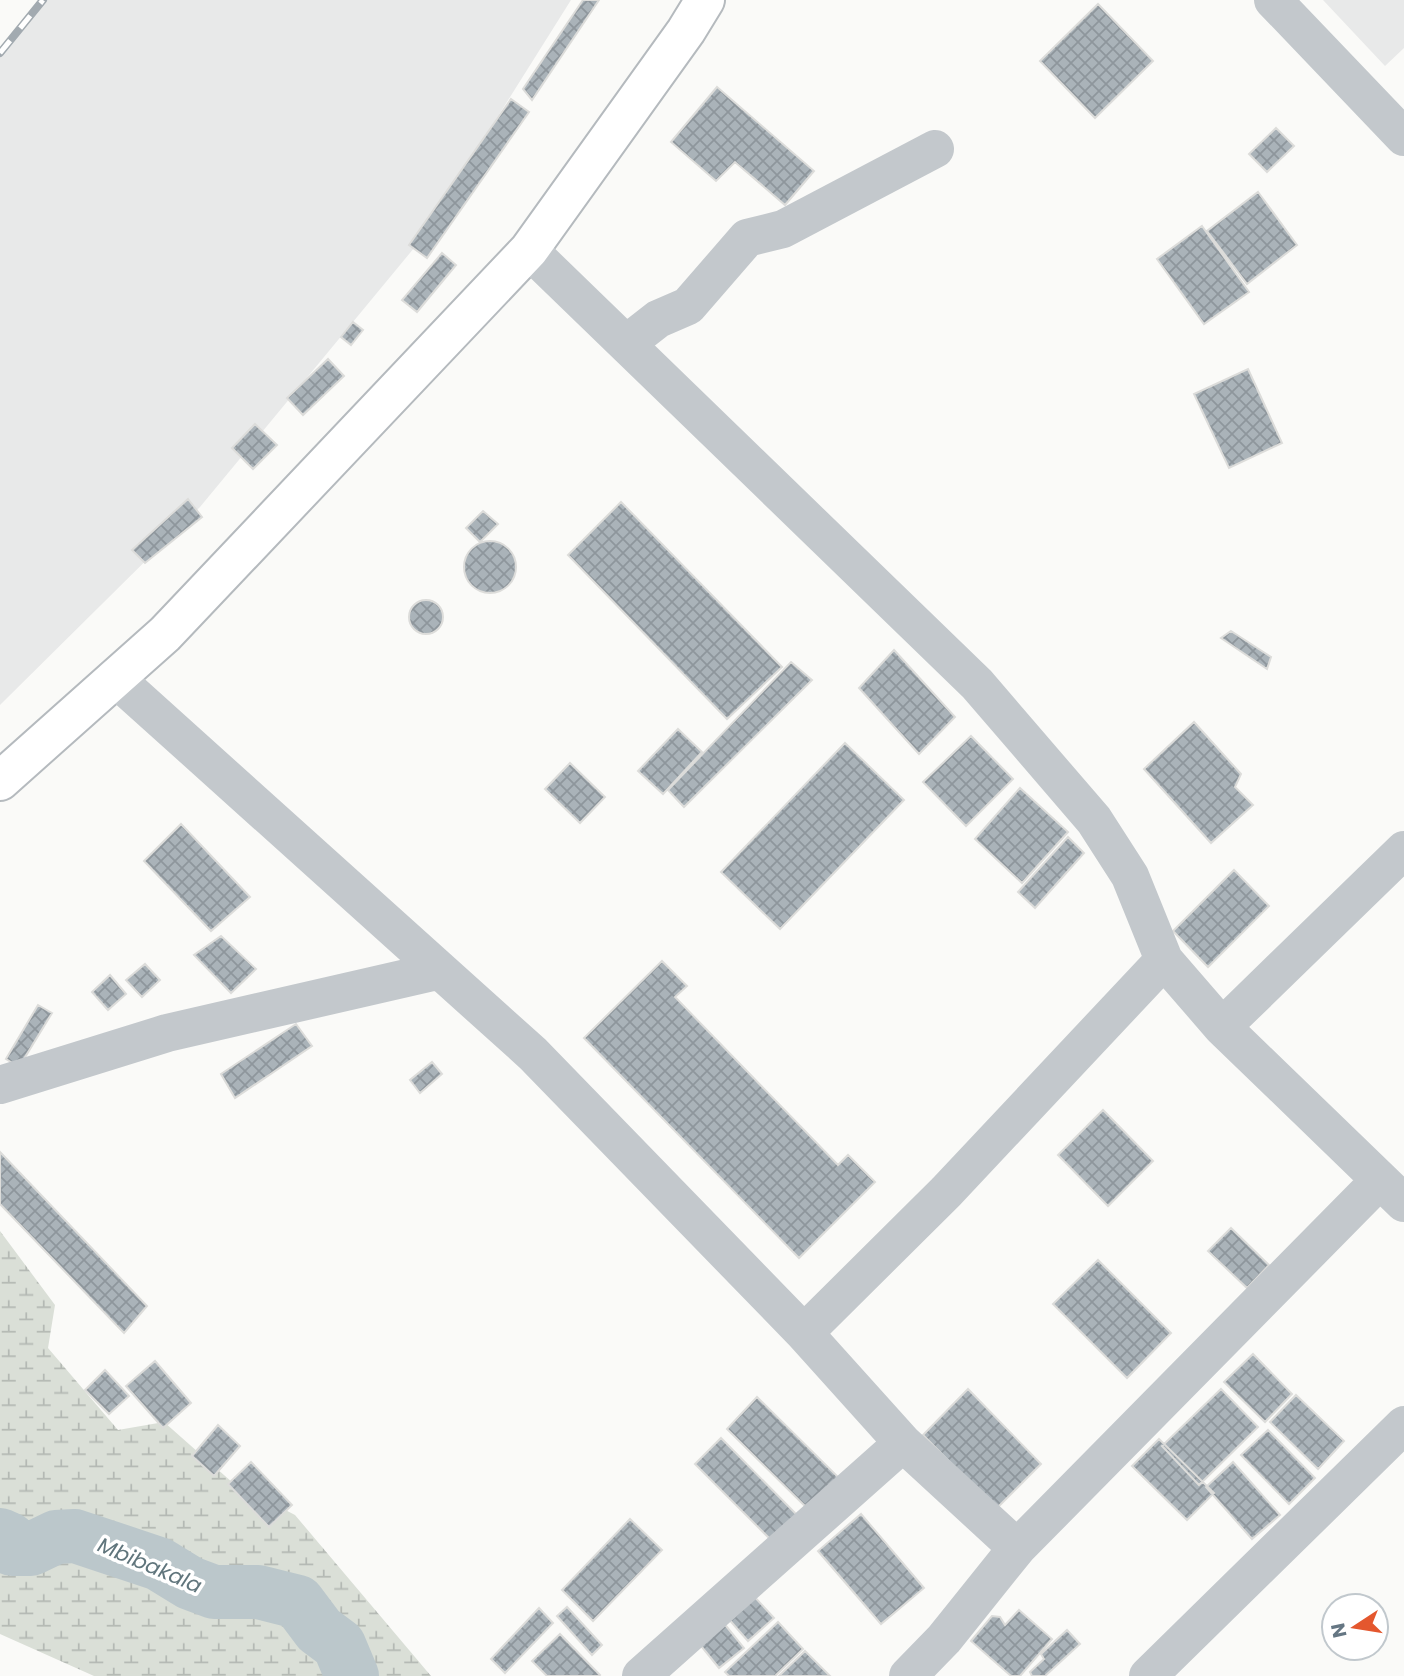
<svg xmlns="http://www.w3.org/2000/svg" width="1404" height="1676" viewBox="0 0 1404 1676" font-family="Poppins,sans-serif">
<style>
.built{fill:#e8e9e9}
.wetland{fill:url(#wetland-marsh)}
.lines{fill:none;stroke-linecap:round;stroke-linejoin:round}
.river{stroke:#bbc7cb;stroke-width:54}
.building{fill:url(#building-cross-hatch);stroke:#dcdcda;stroke-width:2}
.major-casing{stroke:#b5babe;stroke-width:42}
.minor{stroke:#c3c8cc;stroke-width:38}
.major{stroke:#fff;stroke-width:38}
.rail-casing{stroke:#a2aab0;stroke-width:8}
.rail{stroke:#fff;stroke-width:5;stroke-dasharray:16;stroke-linecap:butt}
.labels{text-anchor:middle;dominant-baseline:central;stroke-width:7;stroke-linejoin:round;paint-order:stroke}
.water-label{font-size:21px;font-style:italic;fill:#60757c;stroke:#fff}
</style>
<defs>
<pattern id="wetland-marsh" width="20" height="14" patternUnits="userSpaceOnUse" patternTransform="scale(1.75)"><rect width="20" height="14" fill="#dadfd7"/><path d="M1 5h8M5 5V1M11 12h8M15 12V8" fill="none" stroke="#b4b9b4"/></pattern>
<pattern id="building-cross-hatch" width="8" height="8" patternUnits="userSpaceOnUse" patternTransform="scale(1.75)"><rect width="8" height="8" fill="#aab3b9"/><path d="M0 0l8 8M0 8l8-8" fill="none" stroke="#8e969c"/></pattern>
</defs>
<rect width="100%" height="100%" fill="#fafaf8"/>
<path class="built" d="M43 0H571L419 242 200 507 0 705V53Z
M1323 0H1404V48L1385 66Z"/>
<path class="wetland" d="M0 1231 55 1305 48 1348 118 1430 164 1422 233 1483 295 1515 431 1676H94L0 1634Z"/>
<g class="lines">
<path class="river" d="M0 1535 9 1539 12 1549H31L56 1537 75 1536 159 1564 190 1583 214 1592H258L298 1602 319 1630 339 1645 352 1676"/>
</g>
<path class="building" d="M583 0H599L532 100 523 89Z
M1098 4 1153 61 1095 118 1040 61Z
M717 87 814 171 785 205 735 162 716 181 671 142Z
M511 99 529 112 427 258 409 245Z
M1276 128 1294 146 1267 172 1249 154Z
M1258 192 1297 245 1247 284 1207 231Z
M1202 226 1249 292 1204 324 1157 259Z
M442 253 456 265 417 312 402 300Z
M353 322 363 330 351 345 341 337Z
M328 359 344 376 303 415 287 398Z
M1248 369 1282 443 1229 468 1194 394Z
M255 424 277 445 253 469 232 448Z
M188 499 202 517 145 563 132 550Z
M621 502 782 667 727 719 568 555Z
M483 511 498 524 480 542 466 528Z
M464 567a26 26 0 1 1 52 0a26 26 0 1 1-52 0Z
M409 617a17 17 0 1 1 34 0a17 17 0 1 1-34 0Z
M1231 631 1271 657 1267 669 1221 638Z
M894 650 955 717 919 754 859 688Z
M791 662 812 680 684 807 668 790Z
M1194 722 1241 774 1235 787 1253 805 1211 843 1144 769Z
M678 729 702 752 663 794 638 771Z
M971 736 1013 779 966 826 923 782Z
M845 743 904 800 780 929 721 872Z
M570 763 605 797 580 823 545 789Z
M1020 788 1068 832 1022 883 975 839Z
M181 824 250 897 211 931 144 861Z
M1068 837 1084 853 1035 908 1018 892Z
M1234 870 1269 906 1208 967 1173 931Z
M221 936 256 969 231 993 194 955Z
M662 961 687 986 675 997 838 1165 848 1155 875 1182 799 1258 584 1038Z
M145 964 160 980 142 997 126 980Z
M110 975 126 994 108 1010 92 992Z
M38 1005 52 1013 19 1067 6 1059Z
M296 1024 312 1046 235 1098 221 1074Z
M432 1062 442 1074 420 1093 410 1080Z
M1103 1110 1153 1161 1108 1206 1058 1155Z
M0 1152 147 1306 124 1333 0 1204Z
M1231 1228 1269 1265 1247 1288 1208 1251Z
M1098 1260 1171 1333 1127 1378 1053 1304Z
M1253 1354 1292 1394 1265 1422 1224 1382Z
M155 1361 191 1403 163 1428 126 1386Z
M105 1370 129 1396 109 1414 85 1390Z
M968 1389 1041 1464 996 1509 923 1435Z
M1221 1389 1258 1427 1199 1485 1162 1446Z
M1296 1395 1344 1441 1318 1469 1270 1422Z
M757 1397 841 1480 810 1511 727 1429Z
M218 1425 240 1446 214 1476 192 1456Z
M1268 1430 1315 1478 1289 1504 1241 1455Z
M721 1438 799 1517 774 1543 695 1464Z
M1159 1439 1214 1493 1187 1520 1132 1466Z
M251 1462 292 1505 269 1527 228 1484Z
M1233 1462 1280 1515 1252 1539 1206 1487Z
M861 1514 924 1588 881 1624 818 1551Z
M630 1519 662 1550 593 1621 562 1590Z
M751 1593 774 1618 748 1641 726 1616Z
M567 1607 602 1645 592 1655 557 1616Z
M539 1608 553 1623 505 1673 491 1659Z
M1019 1610 1052 1639 1020 1676H1011L971 1641 992 1616 1000 1617 1005 1625Z
M722 1621 744 1648 719 1668 697 1641Z
M778 1622 803 1649 775 1676H729L725 1672Z
M1067 1630 1080 1644 1045 1676H1032L1030 1672 1044 1659 1041 1654Z
M560 1634 600 1675 599 1676H547L532 1661Z
M805 1651 830 1676H779Z"/>
<g class="lines">
<defs>
<path id="major" d="M0 781 165 634 529 250 686 31 705 0"/>
</defs>
<use href="#major" class="major-casing"/>
<path class="minor" d="M1273 0 1404 137
M529 250 977 684 1094 820 1130 876 1164 960 1222 1027 1404 850
M626 344 658 319 688 306 747 238 783 229 935 149
M115 678 533 1054 804 1333
M1222 1027 1404 1203
M0 1085 167 1033 437 971
M1017 1548 903 1443 804 1333 946 1192 1164 960
M641 1676 903 1443
M908 1676 944 1639 1017 1548 1379 1181
M1148 1676 1404 1425"/>
<use href="#major" class="major"/>
<defs>
<path id="rail" d="M0 53 43 0"/>
</defs>
<use href="#rail" class="rail-casing"/>
<use href="#rail" class="rail"/>
</g>
<g class="labels">
<g class="water-label">
<text transform="translate(150 1565) rotate(23)">Mbibakala</text>
</g>
</g>
<g transform="translate(1355 1627) rotate(258)"><circle r="33" fill="#ffffff" stroke="#c1c8cd" stroke-width="2"/>
<path d="M0-5L12 26L0 18L-12 26Z" fill="#e4572e"/>
<text y="-10" font-size="19" font-weight="bold" text-anchor="middle" fill="#657683">N</text>
</g>
</svg>
